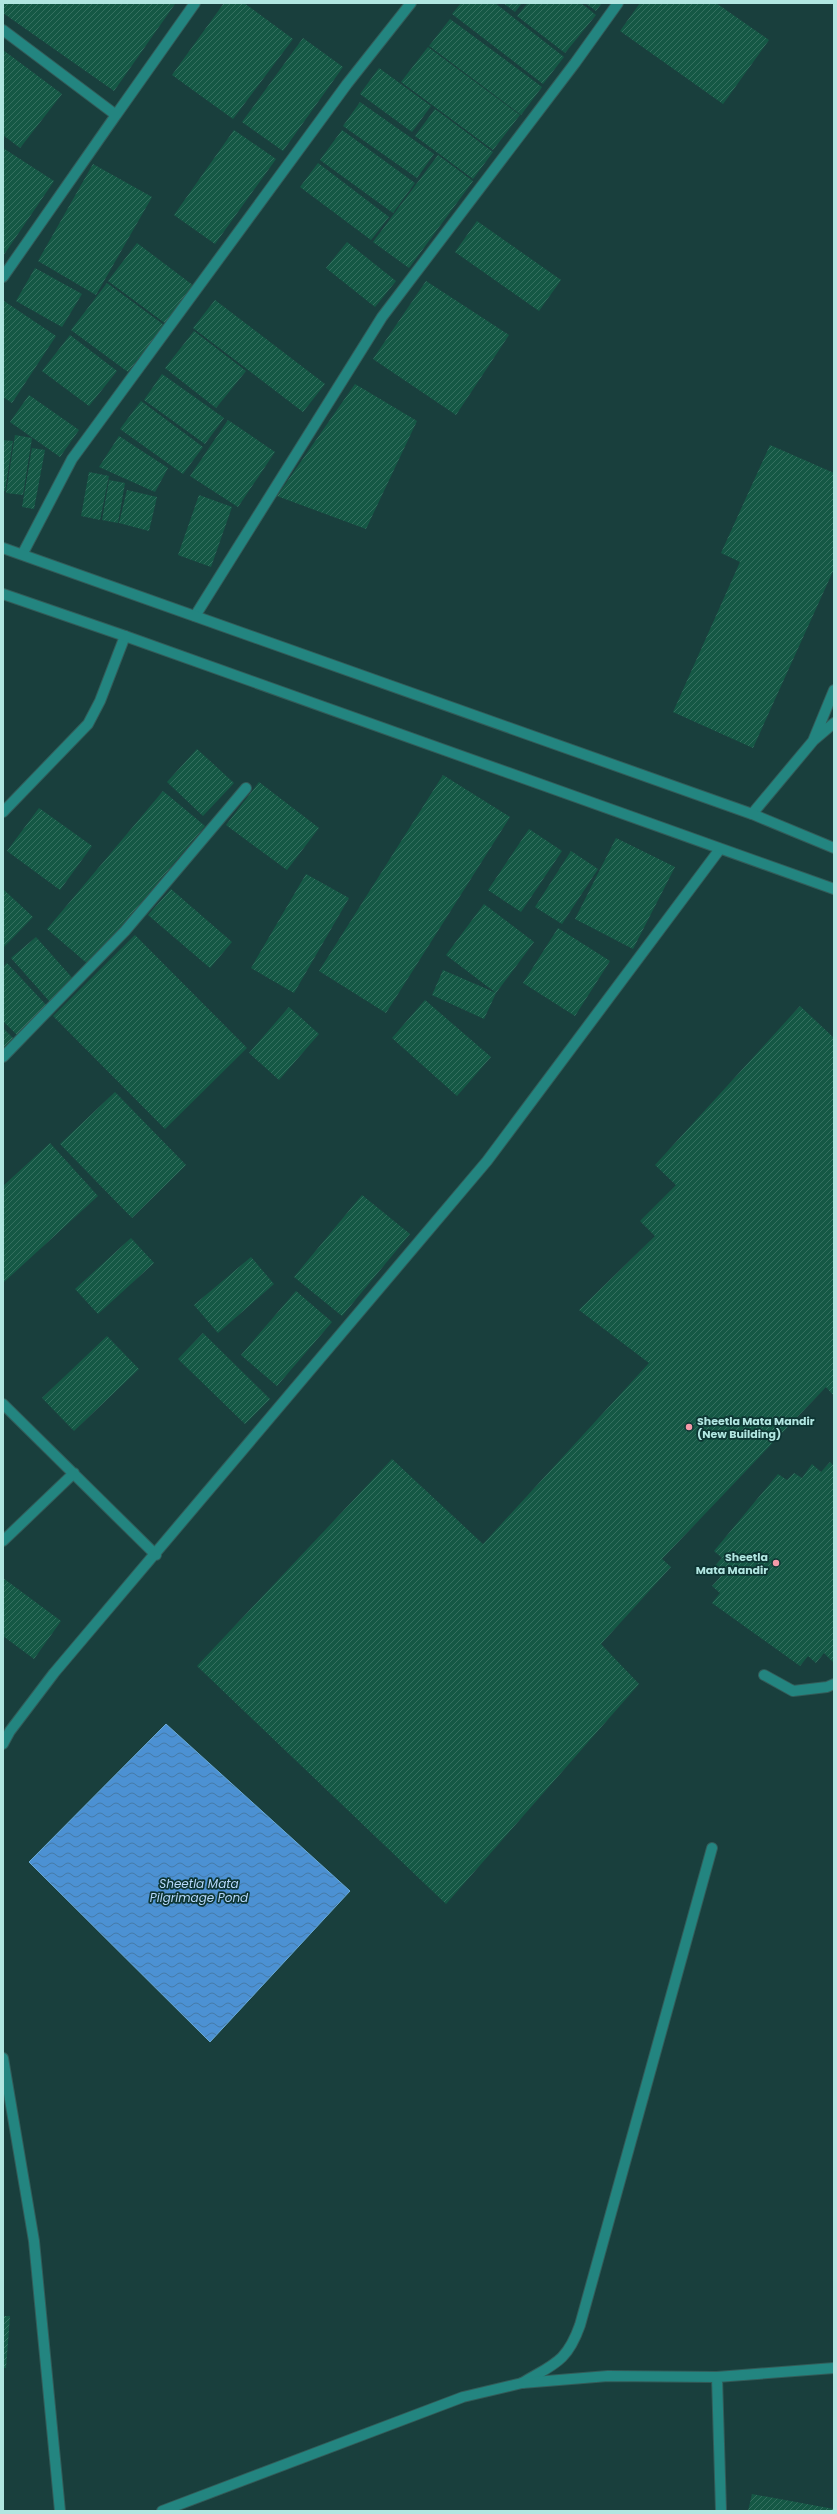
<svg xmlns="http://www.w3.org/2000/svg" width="837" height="2514" viewBox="0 0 837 2514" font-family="Poppins,sans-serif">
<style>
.water{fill:url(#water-waves);stroke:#6aaad7}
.building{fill:url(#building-hatch)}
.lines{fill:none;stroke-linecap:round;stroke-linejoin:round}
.lane-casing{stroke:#325c59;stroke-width:12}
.street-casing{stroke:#325c59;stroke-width:12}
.secondary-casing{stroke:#325c59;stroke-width:12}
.lane{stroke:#238580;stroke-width:10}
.street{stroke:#238580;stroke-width:10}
.secondary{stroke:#238580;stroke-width:10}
.poi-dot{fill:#f39aa8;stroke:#0d3533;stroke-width:1.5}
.labels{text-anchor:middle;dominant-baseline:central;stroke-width:3.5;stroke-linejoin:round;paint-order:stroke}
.poi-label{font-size:11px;font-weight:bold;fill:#b1e6e1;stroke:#0d3533;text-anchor:start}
.water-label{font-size:12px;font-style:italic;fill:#b6d8fb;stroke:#0d3533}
</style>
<defs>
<pattern id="water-waves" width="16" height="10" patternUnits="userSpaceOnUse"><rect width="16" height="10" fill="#4c91d3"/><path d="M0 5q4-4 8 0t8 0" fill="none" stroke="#457aa8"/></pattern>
<pattern id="building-hatch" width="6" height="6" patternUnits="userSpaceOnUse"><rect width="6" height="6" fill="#155845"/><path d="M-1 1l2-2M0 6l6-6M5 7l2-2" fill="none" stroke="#357060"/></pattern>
</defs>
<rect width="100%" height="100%" fill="#193f3d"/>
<path class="water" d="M166 1724 350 1891 210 2042 29 1862Z"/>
<path class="building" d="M3 3H174L175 4 114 91 3 13Z
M224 3H244L293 39 233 119 172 75Z
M461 3H495L564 57 543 84 452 14Z
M503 3H522L515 12Z
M528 3H581L596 15 565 53 517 16Z
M585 3H602L596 11Z
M640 3H716L769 40 723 104 620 31Z
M450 19 542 87 521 115 429 46Z
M303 38 343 67 283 151 242 122Z
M428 47 520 115 493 150 401 82Z
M3 50 62 94 20 148 3 135Z
M379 68 431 106 412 132 360 94Z
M360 102 434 154 417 178 343 126Z
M435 109 493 152 473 179 415 136Z
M234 130 276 159 215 244 174 215Z
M342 130 415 183 393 213 320 160Z
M3 148 54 181 3 256Z
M438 155 473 181 409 268 373 242Z
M318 163 389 217 371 240 300 187Z
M93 164 152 197 96 295 38 261Z
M477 221 561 280 539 311 455 252Z
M347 242 396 281 375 307 326 268Z
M137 243 194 286 166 324 108 281Z
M35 268 82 294 62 327 16 301Z
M426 281 509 335 456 415 373 359Z
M107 283 164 325 128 372 71 330Z
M215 300 325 384 303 412 193 328Z
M4 301 56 336 12 403 3 397Z
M194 331 246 371 216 408 165 368Z
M70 335 117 371 89 406 42 371Z
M162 374 224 418 205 444 144 400Z
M355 384 417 421 366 529 277 496Z
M29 395 79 430 60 457 10 422Z
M141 401 203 447 183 474 120 429Z
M228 420 275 452 238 507 190 476Z
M15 435 32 438 23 495 6 493Z
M119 436 168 468 155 492 99 467Z
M3 440 13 441 5 491H3Z
M770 445 834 473V569L753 748 673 712 740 562 721 553Z
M32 448 45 450 34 509 22 507Z
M89 472 109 476 100 520 81 516Z
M109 480 125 483 118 523 102 520Z
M127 490 157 497 149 531 119 523Z
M199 495 232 507 211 567 178 555Z
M197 749 234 783 203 816 167 782Z
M443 775 510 817 386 1013 319 971Z
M259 782 319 828 287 870 226 825Z
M163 791 205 826 89 965 47 929Z
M39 808 92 846 60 890 7 851Z
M529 829 562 851 521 912 488 890Z
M616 838 675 867 633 949 575 919Z
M571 851 598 869 562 924 535 907Z
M306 874 349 898 294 993 251 968Z
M3 889 33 917 3 948Z
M171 889 232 942 210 968 148 915Z
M484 904 534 942 496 993 446 955Z
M558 928 610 961 575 1016 523 983Z
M135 935 247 1048 165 1129 53 1016Z
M36 937 75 981 51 1003 11 958Z
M7 963 48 1007 18 1036 3 1021V967Z
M443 970 496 993 484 1019 432 995Z
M425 1000 491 1057 457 1096 392 1038Z
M800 1006 834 1038V1396L826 1387 662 1559 671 1567 601 1644 639 1684 446 1904 197 1666 392 1459 483 1544 649 1363 579 1310 655 1236 640 1221 676 1185 655 1165Z
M289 1007 319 1034 279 1080 249 1053Z
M3 1028 14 1039 3 1049Z
M115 1092 186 1165 132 1218 60 1144Z
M50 1143 98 1196 3 1283V1186Z
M362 1195 410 1234 342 1316 294 1277Z
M131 1238 154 1263 98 1314 75 1289Z
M251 1257 274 1284 218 1333 194 1305Z
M296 1291 332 1322 277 1386 241 1355Z
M203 1333 270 1399 245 1424 178 1359Z
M107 1336 139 1369 74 1431 42 1398Z
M830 1462 834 1466V1663L824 1653 816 1663 808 1656 800 1666 712 1603 720 1593 712 1586 722 1575 713 1568 722 1558 714 1551 778 1474 787 1480 794 1473 802 1478 812 1464 821 1472Z
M3 1578 61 1621 34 1659 3 1636Z
M3 2316H10L6 2368H3Z
M752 2494 834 2509V2511H748Z"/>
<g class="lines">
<defs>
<path id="lane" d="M764 1675 793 1691 827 1687 834 1684
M522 2383C554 2364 567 2362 580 2325L712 1848"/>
<path id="street" d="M3 30 116 115 3 277
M116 115 195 3
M23 553 72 459 347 84 411 3
M195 616 382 317 575 63 618 3
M814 740 834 723
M3 812 88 724 100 701 125 636
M752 814 813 741 834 690
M3 1057 125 931 246 788
M3 1404 156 1555
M3 1541 74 1473
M3 1744 10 1731 54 1673 487 1161 720 849
M3 2058 34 2241 60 2511
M717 2377 721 2511
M162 2511 463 2397 522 2383 608 2376 717 2377 834 2368"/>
<path id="secondary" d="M3 548 752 814 834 848
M3 594 125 636 834 889"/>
</defs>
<use href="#lane" class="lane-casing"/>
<use href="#street" class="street-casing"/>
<use href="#secondary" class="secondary-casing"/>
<use href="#lane" class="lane"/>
<use href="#street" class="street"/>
<use href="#secondary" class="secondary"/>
</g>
<g class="poi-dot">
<circle cx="689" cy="1427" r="4"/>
<circle cx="776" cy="1563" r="4"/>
</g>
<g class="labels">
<g class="poi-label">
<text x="697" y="1421">Sheetla Mata Mandir<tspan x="697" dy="13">(New Building)</tspan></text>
<text x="768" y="1557" text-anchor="end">Sheetla<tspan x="768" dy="13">Mata Mandir</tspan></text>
</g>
<g class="water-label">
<text x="199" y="1883">Sheetla Mata<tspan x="199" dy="14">Pilgrimage Pond</tspan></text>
</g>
</g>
<rect width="837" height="2514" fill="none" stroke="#b1e6e1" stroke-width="8"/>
</svg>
